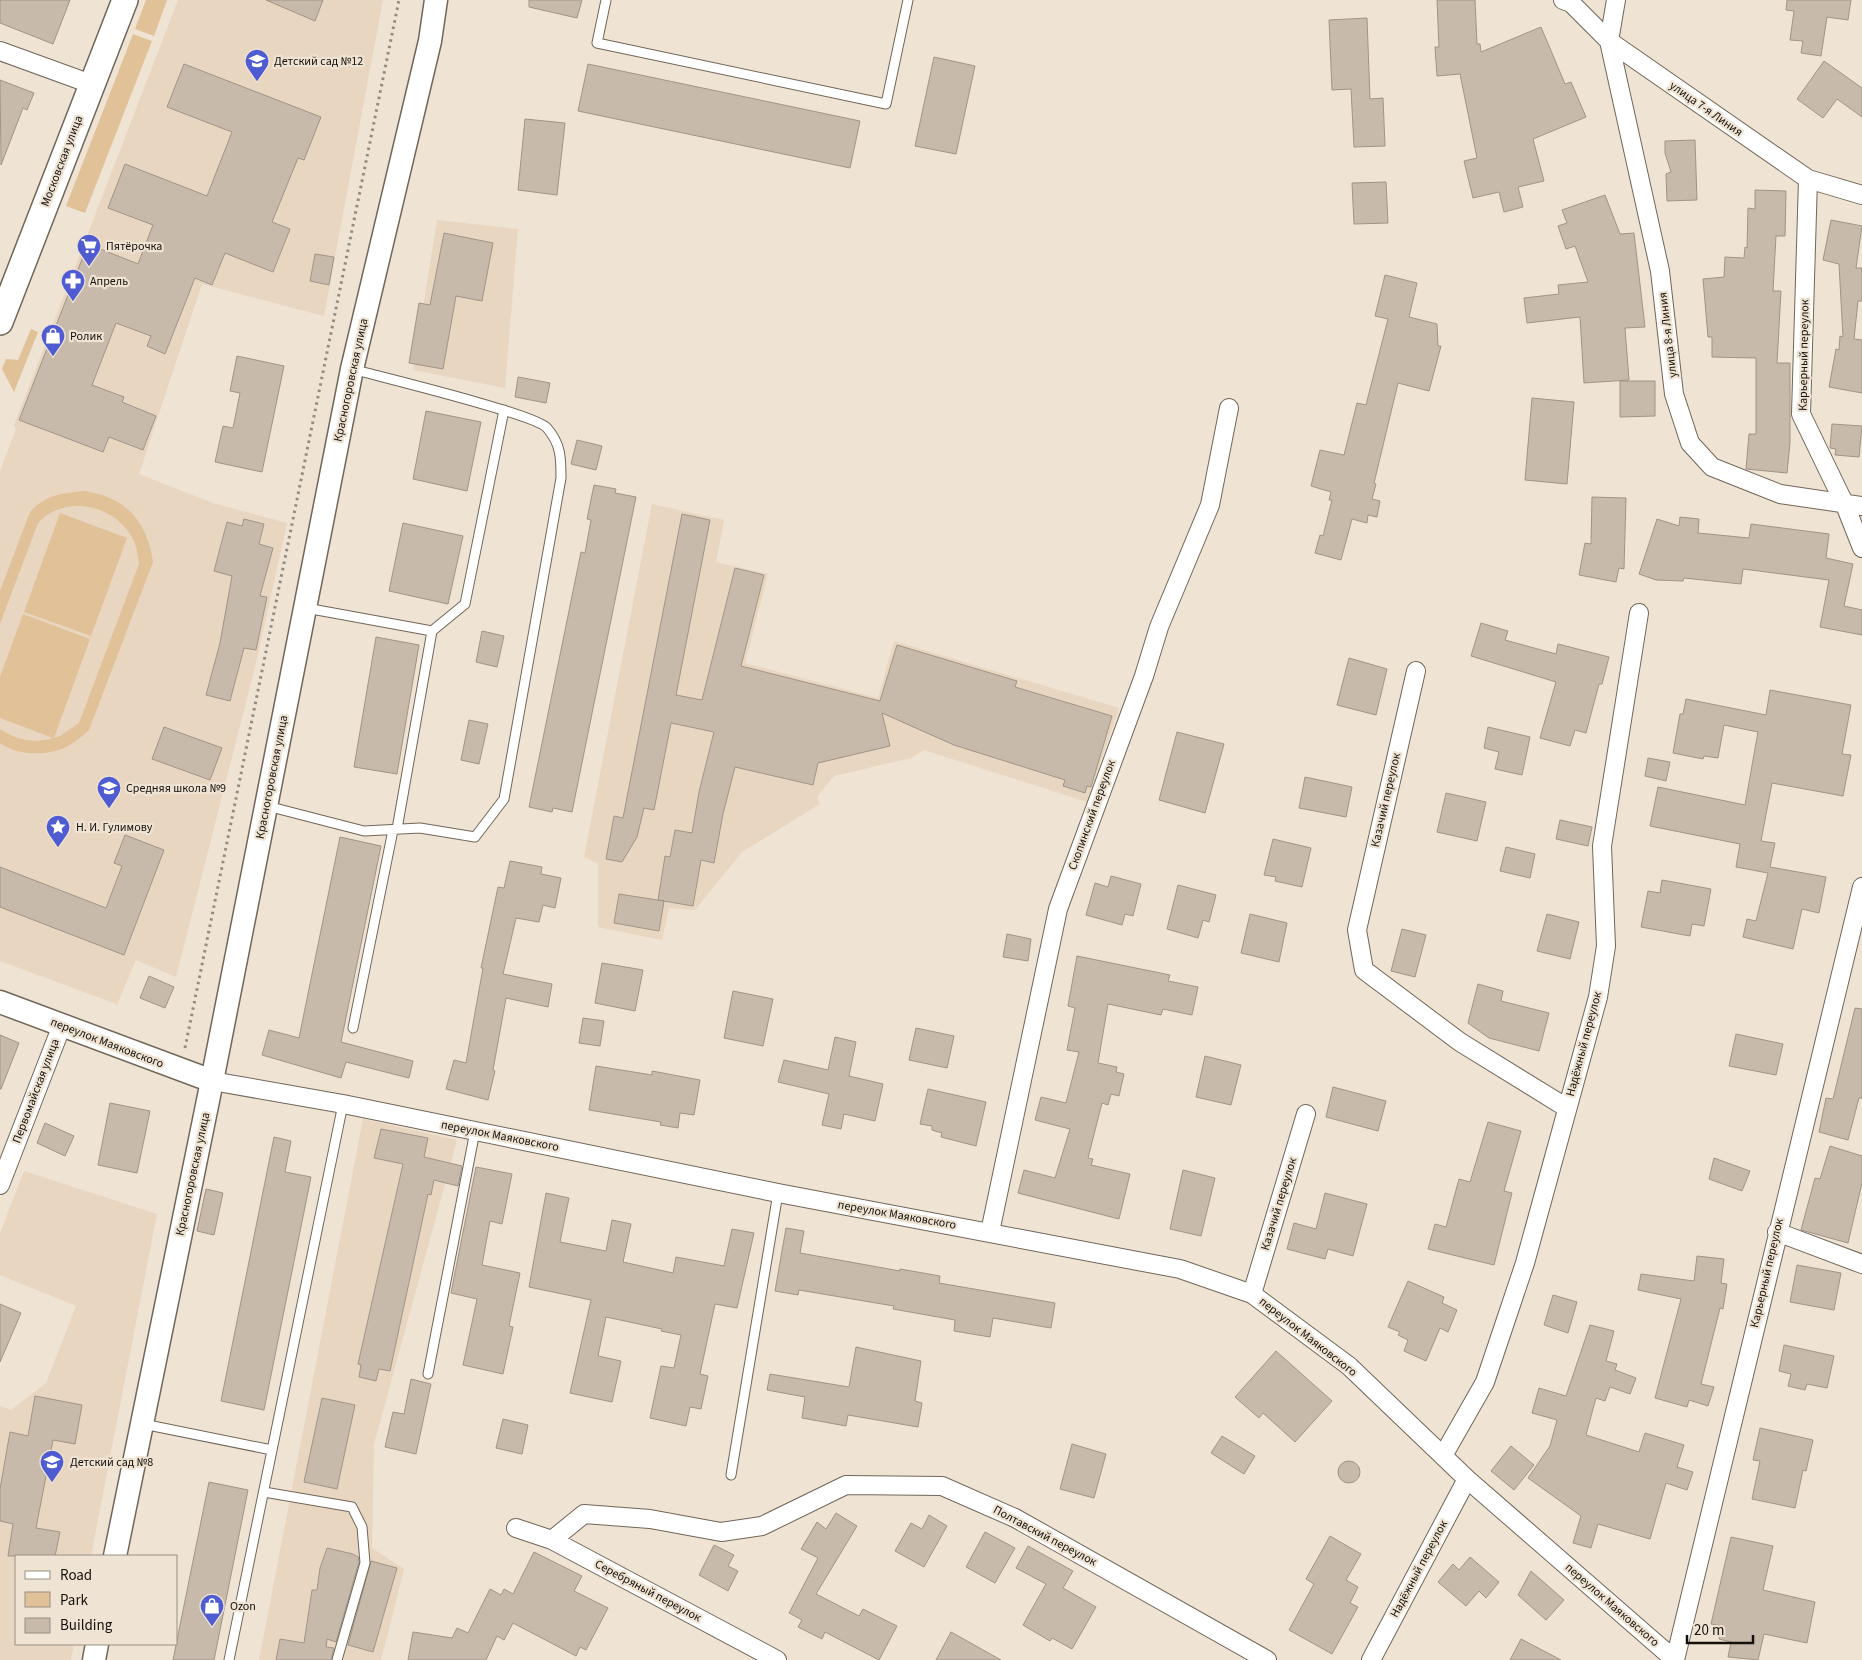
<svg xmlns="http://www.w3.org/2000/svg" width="1862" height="1660" viewBox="0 0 1862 1660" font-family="'Source Sans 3',sans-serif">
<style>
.built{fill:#e8d6c1}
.green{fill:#e1c198}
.building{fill:#c7baab;stroke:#a09486}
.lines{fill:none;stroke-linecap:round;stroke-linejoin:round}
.service-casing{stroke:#716659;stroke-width:11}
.minor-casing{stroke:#716659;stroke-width:20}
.tertiary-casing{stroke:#716659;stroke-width:25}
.secondary-casing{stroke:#716659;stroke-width:28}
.path{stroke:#948b80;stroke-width:3;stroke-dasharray:2.5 4;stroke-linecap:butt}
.service{stroke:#fff;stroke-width:9}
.minor{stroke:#fff;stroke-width:18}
.tertiary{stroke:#fff;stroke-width:22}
.secondary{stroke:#fff;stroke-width:25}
.labels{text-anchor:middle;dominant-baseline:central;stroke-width:4.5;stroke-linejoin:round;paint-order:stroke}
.poi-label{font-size:12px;fill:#14100b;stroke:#efe3d3;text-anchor:start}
.street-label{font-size:12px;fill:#14100b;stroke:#efe3d3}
</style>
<rect width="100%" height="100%" fill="#efe3d3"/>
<path class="built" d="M178 0H383L324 316 202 284 139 474 213 503 287 523 257 659 176 977 136 960 116 1007V1004L0 961V471L16 429 14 425Z
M437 220 518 229 505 388 413 370Z
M652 504 724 520 716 562 768 574 745 663 878 698 894 641 1119 708 1087 802 924 750 911 758 834 776 817 797 820 804 742 852 695 910 669 908 662 940 598 927V864L584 857Z
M363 1119 457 1140 374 1444 372 1548 404 1569 381 1660H259Z
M24 1171 157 1214 91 1556H16V1644H74L71 1660H0V1406L11 1410 46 1383 76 1306 0 1275V1233Z"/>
<path class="green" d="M146 0H167L154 36 135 29Z
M133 34 152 41 85 213 66 206Z
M31 329 38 332 14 392 2 369 6 359 18 360Z
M84 491C126 497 147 521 153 562L89 730C82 736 75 743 66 747 47 756 18 756 0 743V729C16 740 34 744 53 738L0 718V677L23 614 90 639 54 738 60 736 79 723 139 564C138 557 137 548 134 541 117 505 66 493 38 523L0 624V591L30 512C45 495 62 493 84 491Z
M60 513 127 538 91 636 24 612Z"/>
<path class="building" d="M0 0H70L53 44 0 23Z
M266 0H323L315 21Z
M529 0H582L577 18 529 7Z
M1437 0H1475L1477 44H1480L1481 52 1541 27 1565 84 1571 82 1586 117 1533 139 1544 181 1518 187 1523 207 1504 212 1499 192 1473 198 1464 161 1477 158 1460 74 1437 76 1435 47H1439Z
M1787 0H1851L1848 20 1827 17 1821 56 1801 53 1803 41 1790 40 1794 11 1786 10Z
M1367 18 1370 99 1383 98 1385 146 1354 147 1351 89 1332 90 1329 20Z
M934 57 975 66 956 154 915 146Z
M1824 61 1862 88V117L1837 99 1823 118 1797 99Z
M184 64 321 117 304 160 298 158 272 222 290 229 273 272 225 253 212 285 195 278 165 354 147 346 151 336 116 323 92 385 124 397 122 402 156 416 143 450 109 437 103 452 19 420 88 244 138 264 153 225 108 208 125 164 207 196 232 132 167 107Z
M588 64 860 121 850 168 578 111Z
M0 80 34 93 27 110 23 108 1 165Z
M525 119 565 123 557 195 518 190Z
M1695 140 1697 200 1667 201 1666 174 1671 172 1665 153V141Z
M1386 182 1388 223 1354 224 1352 183Z
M1755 190 1786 191 1785 236H1776L1773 291H1781L1777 363H1790V443L1787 473 1746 469 1749 434H1756V358L1712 357V337H1708L1703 279 1724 277 1725 257 1744 258 1745 247 1747 248 1748 208 1755 209Z
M1605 195 1620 234 1634 233 1645 327 1625 328 1629 380 1584 383 1580 317 1527 323 1524 298 1559 294 1558 285 1588 282 1575 246 1566 249 1558 226 1567 223 1562 210Z
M1831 220 1862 226 1856 268H1862V301H1858L1854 339 1862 340V393L1829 387 1836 349 1839 350 1840 336 1843 337 1839 264 1823 260Z
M444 233 493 243 482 301 456 296 443 369 409 363 419 303 430 305Z
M315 254 334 257 329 285 310 281Z
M1385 275 1417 283 1409 317 1437 324 1438 346H1441L1429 391 1398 383 1374 483 1376 484 1372 499 1380 501 1377 517 1368 515 1367 523 1352 519 1341 560 1315 553 1320 535 1323 536 1332 500H1329L1331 492 1311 486 1320 450 1344 455 1357 403 1366 405 1388 319 1375 316Z
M237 356 284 366 262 472 215 462 223 426 233 428 240 393 230 391Z
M518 377 550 383 546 403 515 397Z
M1620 381H1655V416L1620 417Z
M1532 398 1574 402 1567 484 1525 480Z
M426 411 481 422 467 491 413 479Z
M1832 424 1862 426 1859 457 1835 455 1836 449 1830 448Z
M577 440 602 446 596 470 571 464Z
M594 485 616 489 615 493 636 497 572 812 553 808 552 812 529 807 581 552 585 553 591 520 587 519Z
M1592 497 1626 498 1624 569 1619 568 1616 582 1579 575 1585 543 1591 544Z
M682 514 710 520 676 695 702 700 735 568 764 575 741 666 880 701 897 645 1017 681 1015 687 1112 716 1091 787 1087 786 1085 793 1063 786 1065 780 954 745 882 713 890 746 818 763 813 785 735 767 723 814 714 863 701 860 693 906 658 900 665 856 670 857 675 830 692 833 699 792 714 732 671 723 654 810 644 808 637 837 622 862 606 859 614 816 623 818Z
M1680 517 1699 519 1698 533 1749 538 1751 524 1829 534 1826 558 1853 564 1844 606 1862 610V635L1820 627 1829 580 1743 569 1741 584 1684 578 1683 581 1656 580 1639 574 1657 519 1679 526Z
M244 519 264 524 259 544 273 548 260 596 267 597 256 650 244 648 230 701 206 695 220 643 232 576 214 571 227 522 242 526Z
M403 523 463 536 448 604 389 591Z
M1481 623 1508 631 1505 640 1556 654 1558 644 1609 657 1602 684H1599L1586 733 1575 730 1570 746 1540 738 1556 682 1471 656Z
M482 631 504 636 497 667 476 662Z
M376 637 419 645 397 774 354 767Z
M1349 658 1387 669 1376 715 1337 705Z
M1770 690 1851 705 1842 754 1851 755 1843 796 1772 783 1761 841 1775 843 1770 867 1826 877 1819 913 1802 909 1793 949 1743 937 1747 919 1756 921 1768 873 1736 867 1740 844 1650 826 1658 787 1745 805 1758 732 1724 725 1718 758 1704 756 1703 759 1673 753 1680 714H1683L1686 699 1766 715Z
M469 720 488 724 479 764 461 760Z
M164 727 222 748 210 780 152 759Z
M1488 727 1530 737 1522 775 1495 769 1499 752 1484 748Z
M1177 732 1224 744 1205 813 1159 800Z
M1648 758 1670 762 1666 781 1645 776Z
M1305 777 1352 787 1346 817 1299 808Z
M1446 793 1486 802 1477 841 1437 832Z
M1560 820 1592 827 1588 846 1556 839Z
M125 835 164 850 124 955 0 907V867L106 908 122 866 114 863Z
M340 837 381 846 341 1042 413 1061 409 1078 346 1062 341 1078 262 1055 269 1030 299 1038Z
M1273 839 1311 848 1302 887 1275 881 1276 877 1264 875Z
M1506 847 1535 854 1530 878 1500 871Z
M510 861 542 867 541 874 561 878 555 908 543 905 539 922 516 918 503 974 552 984 548 1007 506 998 493 1070 495 1071 488 1100 446 1089 454 1060 466 1063 483 968H481L498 887 504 888Z
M1111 876 1141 884 1133 916 1125 914 1122 925 1086 915 1095 883 1108 887Z
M1662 880 1711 889 1704 926 1692 924 1690 936 1641 927 1648 891 1660 893Z
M1178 885 1216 895 1209 922 1203 920 1198 938 1167 929Z
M619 894 664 901 659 931 614 923Z
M1250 914 1287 923 1279 962 1241 953Z
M1547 914 1579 922 1570 959 1537 951Z
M1402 929 1426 935 1415 977 1391 971Z
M1007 934 1031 939 1028 961 1003 957Z
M1077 956 1170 975 1168 981 1198 987 1192 1015 1163 1009 1161 1015 1108 1004 1098 1063 1117 1067 1116 1072 1124 1074 1119 1096 1111 1094 1108 1105 1102 1103 1088 1158 1093 1159 1091 1165 1130 1174 1119 1219 1018 1193 1024 1170 1055 1178 1070 1129 1035 1120 1041 1097 1066 1103 1079 1052 1067 1050 1075 1008 1068 1006Z
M602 963 643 970 635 1011 595 1003Z
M149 976 174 987 165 1008 140 998Z
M1478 984 1503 991 1501 1001 1549 1013 1539 1051 1489 1038 1468 1023Z
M733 991 773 999 763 1046 724 1038Z
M1855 1008 1862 1009V1098H1859L1848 1140 1819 1132 1826 1098 1833 1099Z
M583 1018 604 1021 600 1046 579 1043Z
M916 1028 954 1036 947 1068 909 1060Z
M1736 1034 1783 1044 1776 1075 1729 1066Z
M0 1035 19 1043 1 1089H0Z
M835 1037 856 1042 849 1076 883 1084 875 1121 844 1114 841 1129 822 1125 829 1094 778 1082 784 1060 828 1070Z
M1205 1056 1241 1065 1231 1105 1196 1097Z
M596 1066 652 1075V1071L700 1080 694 1115 680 1113 678 1128 660 1125 661 1122 589 1110Z
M1333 1087 1386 1101 1378 1131 1326 1117Z
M928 1089 986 1102 976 1146 941 1137 942 1133 932 1130V1126L920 1124Z
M110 1103 150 1111 137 1173 98 1165Z
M1488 1122 1521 1131 1504 1191 1512 1193 1494 1265 1428 1249 1435 1224 1446 1227 1459 1179 1470 1182Z
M45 1123 74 1136 65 1156 37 1143Z
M381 1129 428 1138 424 1157 462 1166 458 1186 434 1180 431 1195 428 1194 390 1371 379 1369 376 1381 359 1377 361 1365 358 1364 403 1164 374 1158Z
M274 1137 291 1141 285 1172 311 1177 264 1410 221 1401Z
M1830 1146 1862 1156V1183L1848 1243 1801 1230 1815 1178 1820 1179Z
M1714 1158 1750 1171 1742 1191 1709 1179Z
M476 1167 512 1174 502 1224 490 1221 482 1265 520 1273 509 1326 513 1327 503 1374 463 1365 477 1299 451 1293Z
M1183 1170 1215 1178 1201 1236 1170 1229Z
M206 1189 223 1193 214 1235 197 1231Z
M546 1193 569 1198 560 1242 606 1251 612 1220 631 1224 623 1262 673 1273 676 1257 724 1266 732 1229 754 1233 737 1308 715 1304 700 1374 708 1376 701 1409 690 1407 686 1426 650 1418 661 1366 674 1368 681 1335 661 1331 662 1329 606 1317 598 1356 621 1361 612 1402 570 1393 591 1300 529 1287Z
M1325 1193 1367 1204 1353 1256 1328 1249 1325 1259 1287 1249 1294 1223 1316 1229Z
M786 1228 804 1231 800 1253 900 1271V1269L940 1276 939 1283 1055 1303 1051 1328 993 1318 990 1337 954 1331 955 1320 893 1309 894 1306 799 1290 798 1295 775 1291Z
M1697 1256 1724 1259 1721 1283 1727 1284 1723 1309 1720 1308 1701 1384 1714 1387 1708 1406 1689 1400 1687 1407 1655 1398 1681 1299 1638 1290 1641 1274 1694 1281Z
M1797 1265 1841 1273 1834 1310 1790 1302Z
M1408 1281 1444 1297 1442 1303 1457 1310 1448 1332 1440 1328 1426 1361 1404 1351 1408 1340 1398 1335 1400 1332 1388 1327Z
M1553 1295 1577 1302 1568 1333 1544 1325Z
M0 1304 21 1313 0 1362Z
M1590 1325 1614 1331 1606 1361 1617 1364 1615 1370 1636 1378 1630 1394 1610 1387 1605 1401 1596 1398 1586 1435 1639 1452 1645 1433 1684 1445 1677 1467 1693 1472 1687 1490 1666 1483 1650 1539 1598 1524 1591 1548 1573 1543 1581 1516 1528 1478 1550 1446 1557 1420 1532 1413 1539 1388 1566 1396Z
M1784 1345 1834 1356 1827 1388 1807 1384 1805 1390 1788 1386 1791 1374 1779 1371Z
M856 1347 921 1361 915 1401 922 1403 918 1427 848 1415 846 1426 802 1418 805 1397 767 1390 770 1374 849 1387Z
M1276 1351 1332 1401 1295 1442 1263 1413 1259 1418 1235 1397Z
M411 1379 431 1384 416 1454 385 1447 393 1412 404 1414Z
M35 1396 82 1405 75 1444 53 1440 36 1528 60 1532 55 1556H8L13 1524 0 1521V1489L10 1432 28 1436Z
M322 1398 355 1405 337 1489 304 1482Z
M503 1419 528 1425 522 1454 496 1448Z
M1760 1428 1813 1440 1806 1471 1803 1470 1795 1508 1752 1499 1760 1461 1753 1460Z
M1222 1436 1255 1456 1244 1474 1211 1453Z
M1072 1444 1106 1454 1094 1498 1060 1489Z
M1511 1446 1534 1465 1514 1490 1491 1471Z
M1338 1472a11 11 0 1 1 22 0a11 11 0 1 1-22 0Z
M209 1482 248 1490 214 1660H173Z
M836 1513 857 1526 816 1594 859 1616 863 1609 897 1626 879 1660 825 1632 822 1639 798 1627 802 1620 789 1613 818 1558 801 1549 817 1522 826 1529Z
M929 1515 947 1526 924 1567 895 1551 911 1523 922 1529Z
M985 1532 1015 1548 995 1583 966 1567Z
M1330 1536 1361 1554 1346 1580 1358 1587 1350 1603 1358 1607 1332 1654 1289 1630 1314 1584 1306 1579Z
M1731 1537 1773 1546 1763 1590 1815 1602 1807 1643 1764 1634 1758 1660 1728 1657 1731 1642 1719 1639 1722 1626 1711 1624Z
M714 1545 734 1555 728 1566 738 1571 728 1591 699 1575Z
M1028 1546 1073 1571 1063 1588 1096 1607 1072 1649 1052 1638 1050 1641 1023 1625 1046 1584 1016 1568Z
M327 1548 353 1554 358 1557 359 1562 336 1642 327 1639 326 1647 334 1648 331 1660H276L280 1639 304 1643 312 1590H317L320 1568Z
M534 1552 582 1576 574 1591 608 1608 586 1650 580 1647 576 1656 513 1623 504 1640 497 1636 486 1660H408L413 1632 452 1638 457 1628 468 1633 490 1589 501 1595 504 1589 513 1594Z
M1470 1557 1499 1582 1486 1598 1479 1591 1466 1606 1438 1582 1453 1564 1459 1570Z
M371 1561 397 1568 373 1652 348 1645Z
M1531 1571 1564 1600 1546 1620 1518 1595Z
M951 1632 1001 1660H936Z
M1521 1639 1561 1660H1510Z"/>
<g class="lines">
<defs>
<path id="service" d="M606 0 597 43 886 104 908 0
M306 608 432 631 397 829
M432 631 465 604 504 410
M267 806 364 831 420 828 475 837 504 799 561 478C561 458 561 444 547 428 535 414 381 377 352 369
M353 1028 393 830
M428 1374 475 1131
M143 1424 272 1450
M731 1475 778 1193
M264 1492 352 1507 362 1527 365 1563 337 1660
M229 1660 343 1104"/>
<path id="minor" d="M1563 0 1571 3 1609 41 1808 179 1862 195
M1616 0 1609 41 1660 271 1674 394 1690 443 1712 467 1780 494 1862 506
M0 51 91 84
M1808 179 1801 414 1845 505 1862 548
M1416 671 1357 930 1364 970 1460 1042 1567 1108
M212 1081 343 1104 778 1193 1180 1269 1252 1294 1349 1366 1467 1479 1675 1660
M0 1185 62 1025
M990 1232 1058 909 1144 676 1159 627 1210 505 1229 408
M1777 1232 1862 1264
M1252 1294 1306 1114
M1444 1454 1485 1382 1525 1263 1598 997 1606 946 1602 846 1639 613
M516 1528 552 1540 777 1660
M552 1540 584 1514 650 1519 721 1532 762 1526 846 1485 942 1486 1015 1518 1267 1660
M1371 1660 1467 1479
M1675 1660 1862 887"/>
<path id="tertiary" d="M0 1002 212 1081
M115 1556 212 1081 352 369 430 41 436 0
M94 1660 97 1644"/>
<path id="secondary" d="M0 322 125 0"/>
</defs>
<use href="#service" class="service-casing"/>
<use href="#minor" class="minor-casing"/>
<use href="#tertiary" class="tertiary-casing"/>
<use href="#secondary" class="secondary-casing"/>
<path class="path" d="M185 1048 399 0"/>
<use href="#service" class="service"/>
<use href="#minor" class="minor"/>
<use href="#tertiary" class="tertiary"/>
<use href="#secondary" class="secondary"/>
</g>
<defs>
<symbol id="school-pin" viewBox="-11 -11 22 30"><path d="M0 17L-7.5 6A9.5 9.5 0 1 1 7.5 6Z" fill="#4e5bd1" stroke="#efe3d3"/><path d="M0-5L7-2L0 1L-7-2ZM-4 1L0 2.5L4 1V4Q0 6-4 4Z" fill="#fff"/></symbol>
<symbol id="supermarket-pin" viewBox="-11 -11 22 30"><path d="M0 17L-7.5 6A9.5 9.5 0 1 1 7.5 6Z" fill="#4e5bd1" stroke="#efe3d3"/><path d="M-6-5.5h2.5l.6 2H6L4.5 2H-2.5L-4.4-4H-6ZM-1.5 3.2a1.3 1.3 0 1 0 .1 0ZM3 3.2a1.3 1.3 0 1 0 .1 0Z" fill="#fff"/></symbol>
<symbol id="pharmacy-pin" viewBox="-11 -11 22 30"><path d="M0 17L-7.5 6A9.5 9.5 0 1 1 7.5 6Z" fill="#4e5bd1" stroke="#efe3d3"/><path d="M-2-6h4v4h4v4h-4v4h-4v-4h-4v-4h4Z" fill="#fff"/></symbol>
<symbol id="shop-pin" viewBox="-11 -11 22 30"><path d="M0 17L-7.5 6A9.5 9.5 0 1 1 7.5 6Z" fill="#4e5bd1" stroke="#efe3d3"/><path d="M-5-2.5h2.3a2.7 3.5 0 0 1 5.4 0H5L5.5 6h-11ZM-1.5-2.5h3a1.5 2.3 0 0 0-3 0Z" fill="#fff"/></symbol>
<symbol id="sight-pin" viewBox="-11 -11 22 30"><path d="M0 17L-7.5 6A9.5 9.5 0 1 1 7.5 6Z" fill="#4e5bd1" stroke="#efe3d3"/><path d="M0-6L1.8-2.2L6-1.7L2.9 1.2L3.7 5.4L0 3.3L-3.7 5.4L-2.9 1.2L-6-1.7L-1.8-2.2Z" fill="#fff"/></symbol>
</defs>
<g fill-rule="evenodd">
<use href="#school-pin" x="243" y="47" width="28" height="38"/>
<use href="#supermarket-pin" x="75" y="232" width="28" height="38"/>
<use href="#pharmacy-pin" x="59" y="267" width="28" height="38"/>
<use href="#shop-pin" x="39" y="322" width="28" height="38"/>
<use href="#school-pin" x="95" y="774" width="28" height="38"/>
<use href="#sight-pin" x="44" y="813" width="28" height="38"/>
<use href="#school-pin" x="38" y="1448" width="28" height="38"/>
<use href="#shop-pin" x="198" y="1592" width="28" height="38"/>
</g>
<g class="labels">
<g class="poi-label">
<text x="274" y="61">Детский сад №12</text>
<text x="106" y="246">Пятёрочка</text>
<text x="90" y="281">Апрель</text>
<text x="70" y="336">Ролик</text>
<text x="126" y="788">Средняя школа №9</text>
<text x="76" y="827">Н. И. Гулимову</text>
<text x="70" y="1462">Детский сад №8</text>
<text x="230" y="1606">Ozon</text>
</g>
<g class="street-label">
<text transform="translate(1706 109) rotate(35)">улица 7-я Линия</text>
<text transform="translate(62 161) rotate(-69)">Московская улица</text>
<text transform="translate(1668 335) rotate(-97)">улица 8-я Линия</text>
<text transform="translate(1804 355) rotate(-89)">Карьерный переулок</text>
<text transform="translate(351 380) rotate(-78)">Красногоровская улица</text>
<text transform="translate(272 777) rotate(-79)">Красногоровская улица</text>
<text transform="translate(1386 800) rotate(-77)">Казачий переулок</text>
<text transform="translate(1092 815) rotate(-70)">Скопинский переулок</text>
<text transform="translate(107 1043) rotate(21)">переулок Маяковского</text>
<text transform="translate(1584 1044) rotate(-75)">Надёжный переулок</text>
<text transform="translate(36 1091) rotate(-69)">Первомайская улица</text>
<text transform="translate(500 1136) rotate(11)">переулок Маяковского</text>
<text transform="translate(193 1174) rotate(-78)">Красногоровская улица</text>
<text transform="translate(1279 1204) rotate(-73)">Казачий переулок</text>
<text transform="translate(897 1215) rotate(10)">переулок Маяковского</text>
<text transform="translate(1767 1273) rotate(-77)">Карьерный переулок</text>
<text transform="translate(1308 1337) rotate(38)">переулок Маяковского</text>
<text transform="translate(1045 1536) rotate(28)">Полтавский переулок</text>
<text transform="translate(1419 1569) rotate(-62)">Надёжный переулок</text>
<text transform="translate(648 1591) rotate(28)">Серебряный переулок</text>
<text transform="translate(1612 1605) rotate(41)">переулок Маяковского</text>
</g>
</g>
<rect x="15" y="1555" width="162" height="90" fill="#efe3d3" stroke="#978f83"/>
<rect x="25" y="1571" width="25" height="8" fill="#ffffff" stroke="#978f83"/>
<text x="60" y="1580" font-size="15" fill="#14100b">Road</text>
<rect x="25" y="1592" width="25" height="15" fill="#e1c198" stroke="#978f83"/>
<text x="60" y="1605" font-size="15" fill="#14100b">Park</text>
<rect x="25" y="1618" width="25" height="15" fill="#c7baab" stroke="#978f83"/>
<text x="60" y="1630" font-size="15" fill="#14100b">Building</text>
<path d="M1687 1635v8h66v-8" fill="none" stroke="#14100b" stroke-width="2.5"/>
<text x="1694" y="1635" font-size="15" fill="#14100b" stroke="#efe3d3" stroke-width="4" paint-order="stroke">20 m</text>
</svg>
